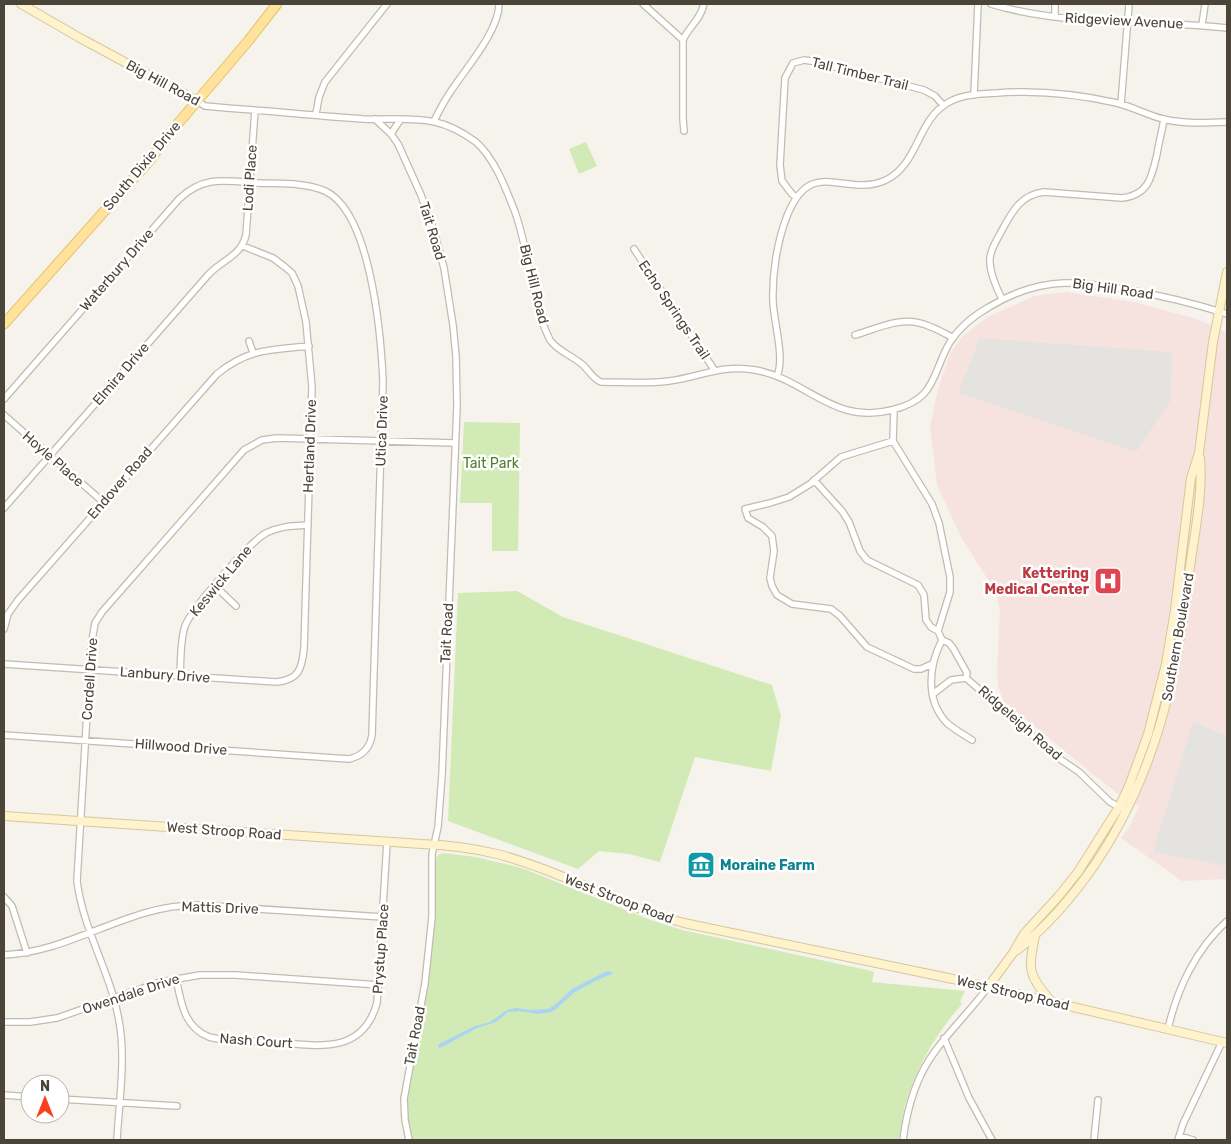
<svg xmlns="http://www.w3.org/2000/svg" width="1231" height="1144" viewBox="0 0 1231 1144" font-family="Rubik,sans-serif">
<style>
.medical{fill:#f6e3e0}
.green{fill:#d2eab5}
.parking{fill:#e5e3e0}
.water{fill:#a9d4f2}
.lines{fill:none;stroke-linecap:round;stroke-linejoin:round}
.street-casing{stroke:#c2bbae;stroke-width:8}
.secondary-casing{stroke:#d6c79b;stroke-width:10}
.primary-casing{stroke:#e6c16a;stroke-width:11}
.street{stroke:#fff;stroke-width:5.5}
.secondary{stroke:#fff3cd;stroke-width:8}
.primary{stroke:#ffe39c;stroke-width:9}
.labels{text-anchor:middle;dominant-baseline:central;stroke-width:5;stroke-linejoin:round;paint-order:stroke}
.street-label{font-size:14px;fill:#4b4439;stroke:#fff}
.park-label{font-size:14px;fill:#4a7f2a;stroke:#fff}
.health-label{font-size:14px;font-weight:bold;fill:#be3a42;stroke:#fff;text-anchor:end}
.culture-label{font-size:14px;font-weight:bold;fill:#0d838f;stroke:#fff;text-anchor:start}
</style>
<rect width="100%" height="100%" fill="#f6f3ec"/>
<path class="medical" d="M1065 292 1134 302 1197 319 1227 333V879L1182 881 1121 838 1130 826 1139 806 1117 793 1095 776 1004 701 998 687 997 672 1000 612 996 592 962 539 937 485 930 426 938 389 950 354 962 337 986 318 1034 296Z"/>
<path class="green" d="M586 142 597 166 579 174 569 149Z
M464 422 520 423 518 551H492V503H460Z
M517 591 563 617 772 685 781 716 771 771 695 757 660 862 629 854 599 851 578 869 448 821 458 593Z
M443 853 476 857 522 868 648 919 682 930 867 970 874 972 872 982 965 991 960 1002 962 1004C937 1032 917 1066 906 1102 902 1114 902 1128 898 1140H412L407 1112V1092L431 958 434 919 436 858 438 855Z"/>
<path class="parking" d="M980 338 1172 352 1171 400 1136 452 958 393Z
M1193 722 1227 736V866L1153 852Z"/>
<path class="water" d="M607 971 612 972V974L595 981 575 992 556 1009 551 1012 538 1014 519 1011 508 1012 496 1022 477 1028 442 1047 439 1048 438 1046 439 1044 475 1026 490 1022 507 1010 516 1008 531 1010 548 1009 555 1005 572 989Z"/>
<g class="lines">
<defs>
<path id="street" d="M643 4 683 40
M991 4C1068 27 1149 19 1227 28
M1055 17V4
M1202 25 1205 4
M974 95 978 4
M197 101 205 106 227 108C272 111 318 116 363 119 387 120 412 117 435 122 449 125 465 134 476 142 495 159 506 189 515 212 530 253 530 300 550 340 558 352 574 356 584 366 590 372 593 379 601 382 624 382 647 384 669 381 700 377 722 364 755 370 807 379 832 425 892 410 937 399 931 375 950 342 959 328 975 315 989 307 1012 293 1037 284 1064 283 1084 282 1105 286 1124 289 1159 295 1193 303 1227 314
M1121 104 1129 4
M316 114 319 97 325 82 387 4
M375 119 391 134 398 144 421 195 434 231 444 268 453 325 456 356 457 406 442 775 438 827 432 854V917L425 983 404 1099 405 1120 409 1140
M434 121C439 111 444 101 451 91 466 68 499 31 499 4
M684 131 683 119V40C689 26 700 21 704 4
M391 134 400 120
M796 197 792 194 782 181 780 165 785 78 793 63 804 60 811 61 924 90 935 96 943 105
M634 249 715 371
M1002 299C996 287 989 271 990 258 991 248 997 240 1001 232 1012 212 1020 195 1044 192L1122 198C1149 195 1152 176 1157 154 1159 142 1162 131 1164 119
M855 335C900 321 909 312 953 338
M249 341 253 353
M777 376C785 358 774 323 773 302 772 274 777 242 787 216 812 154 844 199 886 180 919 164 917 119 949 102 964 94 980 94 997 93 1037 90 1077 94 1117 103 1133 107 1147 115 1163 119 1184 124 1206 123 1227 122
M4 399 179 199C204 175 225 181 257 183 278 184 305 182 325 191 371 212 381 336 383 381L372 735C370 748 362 756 349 759L4 735
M894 410 893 441 932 504 939 523 950 577V592L938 631
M4 415 103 502
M893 441 841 457 810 484 789 497 770 503 745 509 748 518 763 527 772 536 774 551 770 578 772 586 777 595 792 604 831 609 840 616 867 647 914 669H921L932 664
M814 480 842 511 849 522 860 551 867 560 918 585 924 595 926 620 931 627 938 631 942 640
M4 508 208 275C222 260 241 256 246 235L255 110
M215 586 236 606
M4 629 8 614 18 600 217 374C249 348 271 350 309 346
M942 640C929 665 925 699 946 722 953 729 963 734 972 740
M942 640 949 643 953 648 967 673 966 678
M4 664 276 682C299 680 302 669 304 648L312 387 306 322 298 286 292 273 285 267 273 258 243 246
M180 676C181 660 180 641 185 626 192 608 250 542 266 533 280 526 293 526 308 525
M933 694 951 680 966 678 1057 757 1079 772 1110 802 1123 809
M4 897 12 906 27 953
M4 955C72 952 129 904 198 905L383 917
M176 978C181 1003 184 1027 209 1037 229 1042 251 1041 271 1042 314 1045 362 1057 377 1003L387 842
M4 1022H30L57 1018 160 982 200 975H236L379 985
M1168 1029C1177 989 1196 949 1227 921
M944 1038 969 1098 992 1140
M4 1095 30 1097
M60 1099 177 1106
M1179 1136 1193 1140
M117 1140C119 1103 126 1057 119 1021 111 973 83 930 77 881L91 646 95 623 102 612 244 450 262 440 277 438 455 443
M903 1140C907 1108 916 1076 936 1050 952 1028 972 1009 988 987
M1094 1140 1098 1100
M1178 1140 1183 1124 1222 1042"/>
<path id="secondary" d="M21 4 80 38 197 101
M4 816 422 844C447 845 473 848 497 854 562 871 620 906 684 923L953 979 1227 1043
M1035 936C1028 970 1028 975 1051 1001
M1016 951C1043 930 1066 904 1086 877 1154 784 1177 679 1190 567 1195 531 1203 494 1200 458
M988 987 1013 953 1024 934 1058 897 1078 872 1119 807 1129 786 1148 734 1166 664 1175 610 1191 478 1199 453 1213 342 1227 272"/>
<path id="primary" d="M4 324 149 161 175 127 249 40 277 4"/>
</defs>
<use href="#street" class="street-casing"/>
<use href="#secondary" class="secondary-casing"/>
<use href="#primary" class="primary-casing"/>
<use href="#street" class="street"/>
<use href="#secondary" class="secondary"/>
<use href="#primary" class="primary"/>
</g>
<defs>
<symbol id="hospital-square" viewBox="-11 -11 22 22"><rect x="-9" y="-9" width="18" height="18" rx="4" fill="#e0444e" stroke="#fff"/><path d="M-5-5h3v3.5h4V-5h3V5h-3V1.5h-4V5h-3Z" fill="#fff"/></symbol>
<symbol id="museum-square" viewBox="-11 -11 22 22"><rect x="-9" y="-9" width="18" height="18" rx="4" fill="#0f9aa8" stroke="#fff"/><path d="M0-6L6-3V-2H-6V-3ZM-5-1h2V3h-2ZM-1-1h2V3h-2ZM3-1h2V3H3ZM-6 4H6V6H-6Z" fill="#fff"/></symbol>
</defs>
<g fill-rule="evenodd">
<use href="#hospital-square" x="1092" y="565" width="32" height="32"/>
<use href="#museum-square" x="685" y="849" width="32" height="32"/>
</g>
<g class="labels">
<g class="street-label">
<text transform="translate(1124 21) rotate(3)">Ridgeview Avenue</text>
<text transform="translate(860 74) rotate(14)">Tall Timber Trail</text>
<text transform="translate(163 83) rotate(28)">Big Hill Road</text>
<text transform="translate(142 166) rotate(-50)">South Dixie Drive</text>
<text transform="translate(250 178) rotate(-86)">Lodi Place</text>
<text transform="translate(432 231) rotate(73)">Tait Road</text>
<text transform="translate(117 270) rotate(-49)">Waterbury Drive</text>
<text transform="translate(534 284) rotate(76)">Big Hill Road</text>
<text transform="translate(1113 289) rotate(8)">Big Hill Road</text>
<text transform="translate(674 310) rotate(56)">Echo Springs Trail</text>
<text transform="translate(121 374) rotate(-49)">Elmira Drive</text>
<text transform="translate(382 431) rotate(-88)">Utica Drive</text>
<text transform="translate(310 446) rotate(-88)">Hertland Drive</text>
<text transform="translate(53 459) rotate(41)">Hoyle Place</text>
<text transform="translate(120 483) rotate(-49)">Endover Road</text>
<text transform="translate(221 581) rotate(-50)">Keswick Lane</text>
<text transform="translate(447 633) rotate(-87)">Tait Road</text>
<text transform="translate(1178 637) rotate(-80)">Southern Boulevard</text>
<text transform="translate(165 675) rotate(4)">Lanbury Drive</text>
<text transform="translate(90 679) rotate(-86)">Cordell Drive</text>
<text transform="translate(1020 723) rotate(41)">Ridgeleigh Road</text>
<text transform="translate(181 747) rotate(4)">Hillwood Drive</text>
<text transform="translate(224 831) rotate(4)">West Stroop Road</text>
<text transform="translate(619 899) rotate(21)">West Stroop Road</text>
<text transform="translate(220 908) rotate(2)">Mattis Drive</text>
<text transform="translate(381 949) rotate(-86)">Prystup Place</text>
<text transform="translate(1013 993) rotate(13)">West Stroop Road</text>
<text transform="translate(131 994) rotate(-18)">Owendale Drive</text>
<text transform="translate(415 1036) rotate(-79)">Tait Road</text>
<text transform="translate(256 1041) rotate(4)">Nash Court</text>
</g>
<g class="park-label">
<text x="491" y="463">Tait Park</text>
</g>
<g class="health-label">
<text x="1089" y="573">Kettering<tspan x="1089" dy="16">Medical Center</tspan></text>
</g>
<g class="culture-label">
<text x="720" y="865">Moraine Farm</text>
</g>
</g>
<rect width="1231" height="1144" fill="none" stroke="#4b4439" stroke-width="10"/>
<g transform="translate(45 1099)"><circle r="24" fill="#ffffff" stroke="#b7b4b0"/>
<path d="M0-4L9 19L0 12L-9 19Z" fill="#fc3f1d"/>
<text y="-8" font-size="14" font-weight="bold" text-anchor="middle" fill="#4b4439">N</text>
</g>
</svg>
